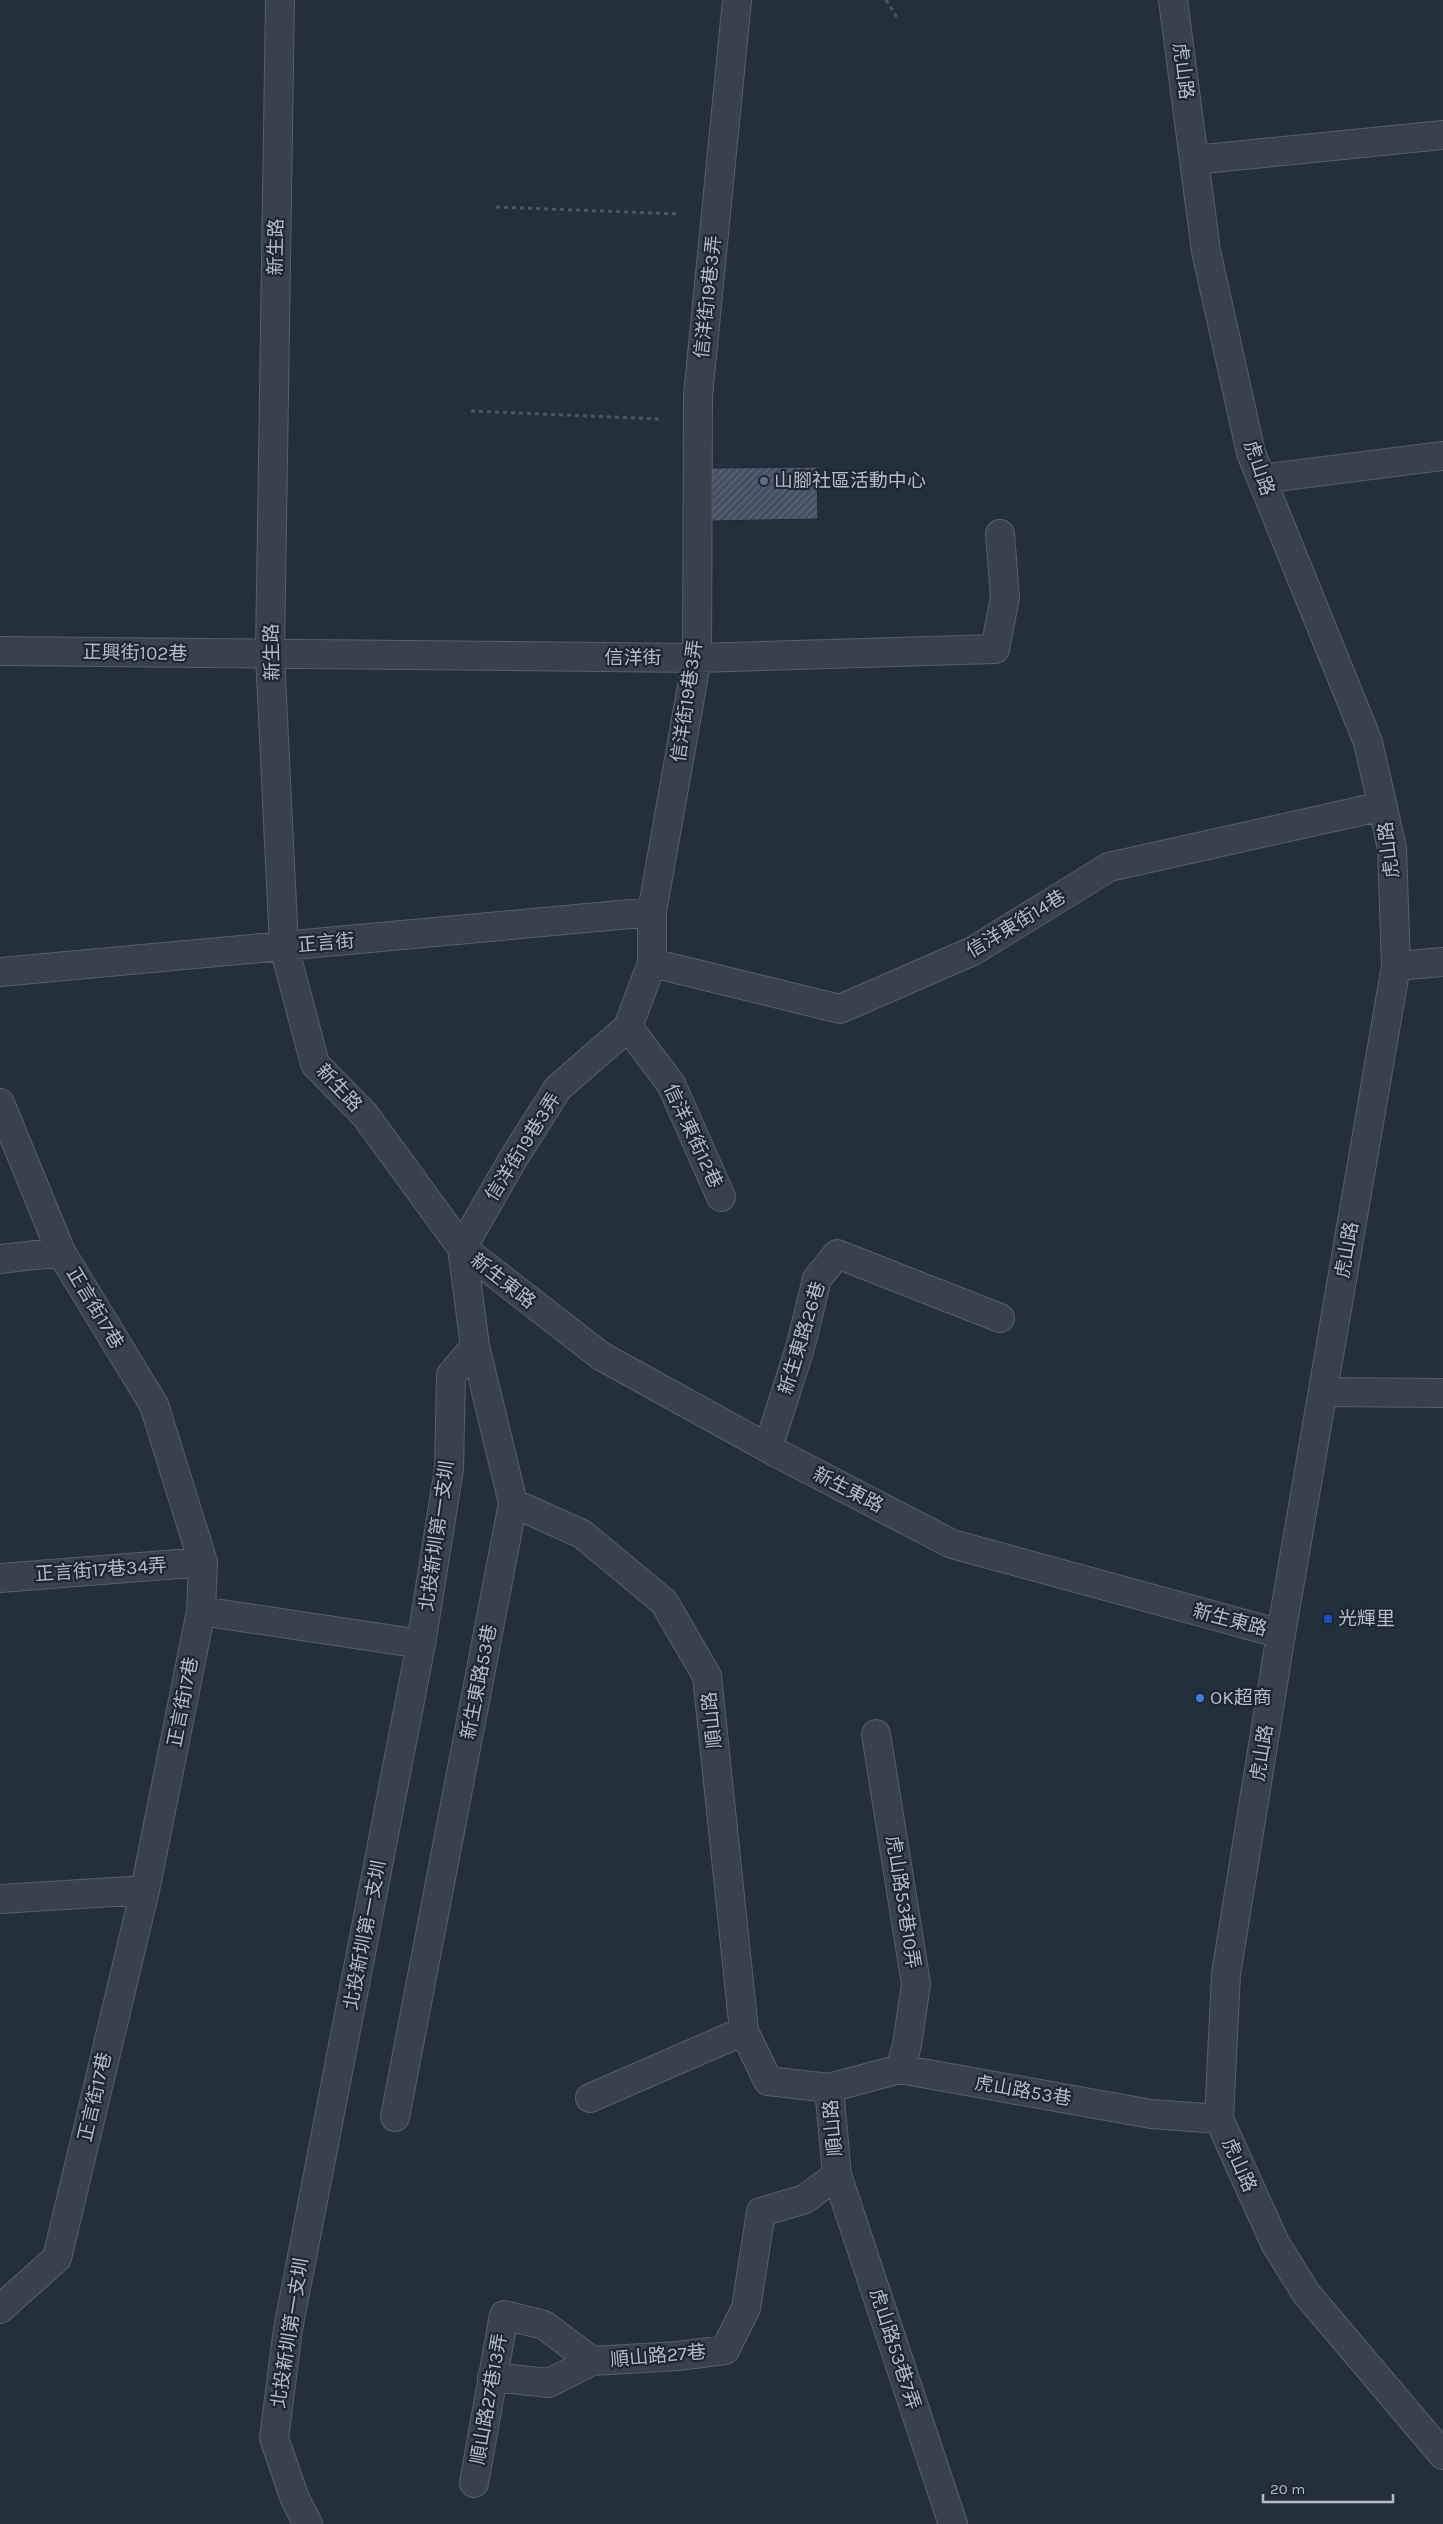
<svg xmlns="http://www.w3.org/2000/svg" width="1443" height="2524" viewBox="0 0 1443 2524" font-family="Karla,'Noto Sans TC',sans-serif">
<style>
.building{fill:url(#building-hatch);stroke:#1f2835}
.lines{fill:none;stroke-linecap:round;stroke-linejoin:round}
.minor-casing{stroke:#565f6c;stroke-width:30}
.path{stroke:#44595c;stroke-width:3;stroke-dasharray:4 4;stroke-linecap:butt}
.minor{stroke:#38414e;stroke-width:28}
.service-dot{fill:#5c6f8a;stroke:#1d2633;stroke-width:2}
.transit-dot{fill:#1a4fb4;stroke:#1d2633;stroke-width:2}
.shop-dot{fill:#3f7fe0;stroke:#1d2633;stroke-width:2}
.labels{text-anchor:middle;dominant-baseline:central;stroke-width:4.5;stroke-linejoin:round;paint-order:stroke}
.street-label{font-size:19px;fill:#b4bcc9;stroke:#1d2633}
.poi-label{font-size:19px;fill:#b4bcc9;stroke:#1d2633;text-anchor:start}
</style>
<defs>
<pattern id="building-hatch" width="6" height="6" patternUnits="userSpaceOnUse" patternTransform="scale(1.25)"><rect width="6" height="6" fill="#455162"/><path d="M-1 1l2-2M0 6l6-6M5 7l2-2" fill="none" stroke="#5d6877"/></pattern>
</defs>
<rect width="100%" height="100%" fill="#242f3e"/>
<path class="building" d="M817 467 818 519 711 521 712 495 710 468Z"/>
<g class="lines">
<defs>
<path id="minor" d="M280 0 270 655 284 947 315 1064 365 1115 462 1248 601 1356 777 1453 952 1544 1281 1634
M1173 0 1206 251 1251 453 1368 742 1392 848 1396 966 1281 1634 1226 1974 1219 2119 1275 2243 1306 2293 1443 2455
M1194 160 1443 135
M1262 479 1443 456
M0 651 697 658 995 649 1005 597 1000 534
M652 963 840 1009 973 951 1109 867 1383 806
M1396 966 1443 962
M0 972 652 912
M628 1027 671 1084 721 1197
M0 1103 61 1252 154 1405 203 1562 201 1611 145 1890 57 2258 0 2309
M462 1248 513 1159 558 1088 628 1027 652 963V912L697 658 698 396 737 0
M0 1259 61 1252
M1323 1392 1443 1393
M768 1448 800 1348 817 1279 837 1254 1000 1318
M0 1578 203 1562
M201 1611 421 1644
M876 1734 916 1984 907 2045 900 2069
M0 1899 145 1890
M829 2088 900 2069 1151 2114 1219 2119
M590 2098 744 2031
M395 2117 513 1503 475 1346 462 1248
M837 2175 953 2524
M492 2377 549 2383 592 2361
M474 2483 504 2315 544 2325 592 2361 678 2356 725 2350 746 2308 761 2212 805 2199 837 2175 829 2088 768 2081 744 2031 707 1676 664 1602 582 1534 513 1503
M308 2524 295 2499 274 2438 288 2329 421 1644 449 1469 451 1375 475 1346"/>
</defs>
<use href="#minor" class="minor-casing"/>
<path class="path" d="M886 0 898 19
M496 207 680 214
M471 411 660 419"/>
<use href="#minor" class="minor"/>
</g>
<circle class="service-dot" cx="764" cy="481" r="5"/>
<rect class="transit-dot" x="1323" y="1614" width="10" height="10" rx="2.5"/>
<circle class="shop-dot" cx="1200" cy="1698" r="5"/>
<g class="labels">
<g class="street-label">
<text transform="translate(1183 71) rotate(83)">虎山路</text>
<text transform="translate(276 247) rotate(-89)">新生路</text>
<text transform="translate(708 297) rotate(-84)">信洋街19巷3弄</text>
<text transform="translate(1259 468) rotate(71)">虎山路</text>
<text transform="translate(272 652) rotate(-91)">新生路</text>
<text transform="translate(135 653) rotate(1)">正興街102巷</text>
<text x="633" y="658">信洋街</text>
<text transform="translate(687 701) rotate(-82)">信洋街19巷3弄</text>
<text transform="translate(1389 850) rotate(-97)">虎山路</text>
<text transform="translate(1016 924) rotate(-31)">信洋東街14巷</text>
<text transform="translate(326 943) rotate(-5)">正言街</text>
<text transform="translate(339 1088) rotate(47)">新生路</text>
<text transform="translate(693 1136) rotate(65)">信洋東街12巷</text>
<text transform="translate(523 1147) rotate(-58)">信洋街19巷3弄</text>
<text transform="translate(1347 1250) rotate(-80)">虎山路</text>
<text transform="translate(503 1281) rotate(38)">新生東路</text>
<text transform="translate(95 1308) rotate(59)">正言街17巷</text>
<text transform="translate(802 1338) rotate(-73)">新生東路26巷</text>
<text transform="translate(848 1490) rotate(27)">新生東路</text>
<text transform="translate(437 1536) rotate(-82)">北投新圳第一支圳</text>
<text transform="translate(101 1570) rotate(-4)">正言街17巷34弄</text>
<text transform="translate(1230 1620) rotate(15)">新生東路</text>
<text transform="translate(479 1682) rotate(-79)">新生東路53巷</text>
<text transform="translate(183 1702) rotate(-79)">正言街17巷</text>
<text transform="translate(712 1720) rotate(-96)">順山路</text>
<text transform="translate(1262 1753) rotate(-81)">虎山路</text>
<text transform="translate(903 1902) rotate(81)">虎山路53巷10弄</text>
<text transform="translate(365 1935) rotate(-79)">北投新圳第一支圳</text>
<text transform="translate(1023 2091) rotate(10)">虎山路53巷</text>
<text transform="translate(95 2097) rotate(-77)">正言街17巷</text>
<text transform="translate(833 2128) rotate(-95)">順山路</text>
<text transform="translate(1239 2165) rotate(66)">虎山路</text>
<text transform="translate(290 2333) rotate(-81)">北投新圳第一支圳</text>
<text transform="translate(895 2349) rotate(72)">虎山路53巷7弄</text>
<text transform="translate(658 2356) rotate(-5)">順山路27巷</text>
<text transform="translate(489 2399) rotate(-80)">順山路27巷13弄</text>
</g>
<g class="poi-label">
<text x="774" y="481">山腳社區活動中心</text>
<text x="1338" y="1619">光輝里</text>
<text x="1210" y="1698">OK超商</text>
</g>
</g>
<path d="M1263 2494v8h130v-8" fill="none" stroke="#b4bcc9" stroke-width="2.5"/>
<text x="1270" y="2494" font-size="15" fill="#b4bcc9" stroke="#1d2633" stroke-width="4" paint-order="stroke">20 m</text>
</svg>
